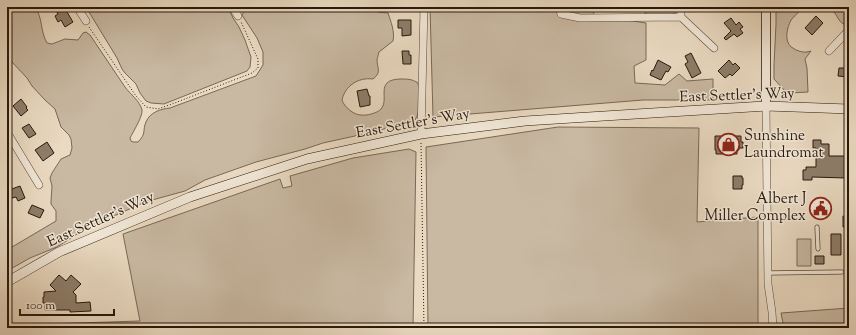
<svg xmlns="http://www.w3.org/2000/svg" width="856" height="335" viewBox="0 0 856 335" font-family="'Sorts Mill Goudy',serif">
<style>
.green{fill:#c9b9a3;stroke:#786857}
.building{fill:#8d7d6a;stroke:#28180b}
.lines{fill:none;stroke-linecap:round;stroke-linejoin:round}
.service-casing{stroke:#584839;stroke-width:5}
.minor-casing{stroke:#584839;stroke-width:8}
.tertiary-casing{stroke:#584839;stroke-width:10}
.secondary-casing{stroke:#28180b;stroke-width:10}
.path{stroke:#28180b;stroke-width:1;stroke-dasharray:1 2;stroke-linecap:butt}
.service{stroke:#f1e7d7;stroke-width:3.5}
.minor{stroke:#f1e7d7;stroke-width:7}
.tertiary{stroke:#f1e7d7;stroke-width:8}
.secondary{stroke:#f1e7d7;stroke-width:9}
.labels{text-anchor:middle;dominant-baseline:central;stroke-width:3;stroke-linejoin:round;paint-order:stroke}
.street-label{font-size:15px;fill:#28180b;stroke:#f1e7d7}
.poi-label{font-size:15px;fill:#28180b;stroke:#f1e7d7;text-anchor:start}
</style>
<rect width="100%" height="100%" fill="#eadac2"/>
<filter id="stains"><feTurbulence type="fractalNoise" baseFrequency=".005" numOctaves="4"/><feColorMatrix values="0 0 0 0 .2 0 0 0 0 .09 0 0 0 0 .02 0 0 0 .5 -.17"/></filter>
<radialGradient id="worn" r=".72"><stop offset=".6" stop-color="#630" stop-opacity="0"/><stop offset="1" stop-color="#630" stop-opacity=".3"/></radialGradient>
<path class="green" d="M7 7H35C43 18 40 31 47 43L52 44 65 39 78 40 83 33 86 32 90 35C102 52 113 70 125 87 130 94 140 101 142 110 143 116 133 132 130 138L131 141 133 142H138C147 133 142 131 146 122 150 112 161 109 170 108L256 76 263 65V52L257 38 242 15 246 7H375L378 12 388 13C391 22 395 32 393 41L379 52C378 55 378 57 377 59 377 69 382 72 373 79 358 77 345 86 342 100 344 107 354 115 361 115 366 116 378 113 381 109 390 99 374 80 400 79 408 79 412 79 418 83 420 92 421 112 415 120L373 132 323 143 305 149 256 162 205 180 185 191 145 202 85 229 57 247 30 258 7 271V250L56 221V211L51 204V201L52 186 50 178 52 173 61 159 70 155 72 148 71 139 69 135 61 127 55 109 45 100 32 86 27 78 12 62 7 53Z
M86 7H228L233 18 239 27 245 40 251 57 250 67 247 71 164 104 151 103 146 101 140 93 136 84 125 73 122 69 117 58Z
M430 7H593L594 15 646 23V60L634 66 635 83 665 85 679 74 687 81 713 79V100H643L433 117Z
M646 7H679C675 20 656 15 645 14Z
M776 7H849V25C837 25 839 14 831 10 825 8 805 8 800 11 797 13 793 18 791 20 787 28 784 40 791 47 791 47 795 49 796 50 802 52 805 53 811 51L805 59 807 68 808 92 790 93 786 92 774 79V65L776 24Z
M558 127 699 128 697 222 758 217V328H428L426 147Z
M409 149 416 152 413 328H39L46 324 140 321 123 234 280 179 283 188 292 186 290 176 353 158Z
M797 239H811V266H797Z
M849 308V328H784L781 313Z"/>
<path class="building" d="M54 7H64L73 22 65 27 61 20 58 22 55 16 58 14Z
M816 16 823 23 812 35 805 28Z
M731 18 736 25 739 22 743 27 740 29 743 33 737 37 734 34 726 40 724 38 731 31 724 23Z
M398 20H411V35L402 36V28H398Z
M402 51H409V55H411V64H403Z
M691 53 701 73 692 78 685 64 688 62 685 56Z
M658 60 671 67 668 72 666 71 661 80 650 75 652 70 653 71Z
M729 60 733 65 735 63 740 68 732 76 730 74 725 78 718 71Z
M839 68H849V77L838 76Z
M367 89 369 96H370V105L360 107 357 91Z
M21 99 27 107 26 108 28 110 21 116 13 106Z
M29 124 36 134 29 138 22 128Z
M715 136H741V142H743V148H739V150H737V154H716V150H715Z
M813 140H821V144H829V156H846V178L812 177V180H803V170H806V167H816V148H813Z
M47 142 54 153 43 161 35 150Z
M733 176H742V178H743V185H742V189H733Z
M20 186 25 198 18 201 16 197 12 198 9 190Z
M32 205 44 210 40 218 28 213Z
M843 216H849V227H843Z
M831 234H841V255H831Z
M815 256H824V264H815Z
M59 275 66 281 71 275 81 284 73 292 76 295V303L90 302 91 311 70 312V310H45V303H43V297H44V292L56 291 50 285Z"/>
<g class="lines">
<defs>
<path id="service" d="M817 227 818 249
M768 273 842 272"/>
<path id="minor" d="M77 7 86 21
M232 7 238 16
M559 7 561 14 580 18 681 17 714 48
M681 7V17
M829 51 849 30
M766 106 768 284 772 312 773 328
M421 134 424 7
M7 135 10 137 39 185"/>
<path id="tertiary" d="M766 106V7"/>
<path id="secondary" d="M7 282 59 252 190 197 307 159 421 134 525 121 620 115 766 106 849 109"/>
</defs>
<use href="#service" class="service-casing"/>
<use href="#minor" class="minor-casing"/>
<use href="#tertiary" class="tertiary-casing"/>
<use href="#secondary" class="secondary-casing"/>
<path class="path" d="M89 27 136 96 146 107 158 109 172 104 252 73 258 68V59L241 22
M421 143 424 328"/>
<use href="#service" class="service"/>
<use href="#minor" class="minor"/>
<use href="#tertiary" class="tertiary"/>
<use href="#secondary" class="secondary"/>
</g>
<defs>
<symbol id="shop-ring" viewBox="-11 -11 22 22"><circle r="9.5" fill="#f1e7d7" stroke="#8f2418" stroke-width="1.5"/><path d="M-5-2.5h2.3a2.7 3.5 0 0 1 5.4 0H5L5.5 6h-11ZM-1.5-2.5h3a1.5 2.3 0 0 0-3 0Z" fill="#8f2418"/></symbol>
<symbol id="civic-ring" viewBox="-11 -11 22 22"><circle r="9.5" fill="#f1e7d7" stroke="#8f2418" stroke-width="1.5"/><path d="M-.6-6.5H3V-4.5H.6V-3L4-1V1h2V6H-6V1h2V-1L-.6-3ZM-1.2 2.5V6h2.4V2.5Z" fill="#8f2418"/></symbol>
</defs>
<g fill-rule="evenodd">
<use href="#shop-ring" x="716" y="132" width="25" height="25"/>
<use href="#civic-ring" x="808" y="196" width="25" height="25"/>
</g>
<g class="labels">
<g class="street-label">
<text transform="translate(737 96) rotate(-2)">East Settler's Way</text>
<text transform="translate(413 124) rotate(-10)">East Settler's Way</text>
<text transform="translate(101 220) rotate(-24)">East Settler's Way</text>
</g>
<g class="poi-label">
<text x="744" y="136">Sunshine<tspan x="744" dy="17">Laundromat</tspan></text>
<text x="806" y="199" text-anchor="end">Albert J<tspan x="806" dy="17">Miller Complex</tspan></text>
</g>
</g>
<rect width="856" height="335" fill="none" stroke="#eadac2" stroke-width="24"/>
<rect x="8" y="8" width="840" height="319" fill="none" stroke="#28180b" stroke-width="2"/>
<rect x="12" y="12" width="832" height="311" fill="none" stroke="#28180b"/>
<path d="M20 309v6h94v-6" fill="none" stroke="#28180b" stroke-width="2"/>
<text x="26" y="309" font-size="12" fill="#28180b" stroke="#f1e7d7" stroke-width="3" paint-order="stroke">100 m</text>
<rect width="100%" height="100%" filter="url(#stains)"/>
<rect width="100%" height="100%" fill="url(#worn)"/>
</svg>
